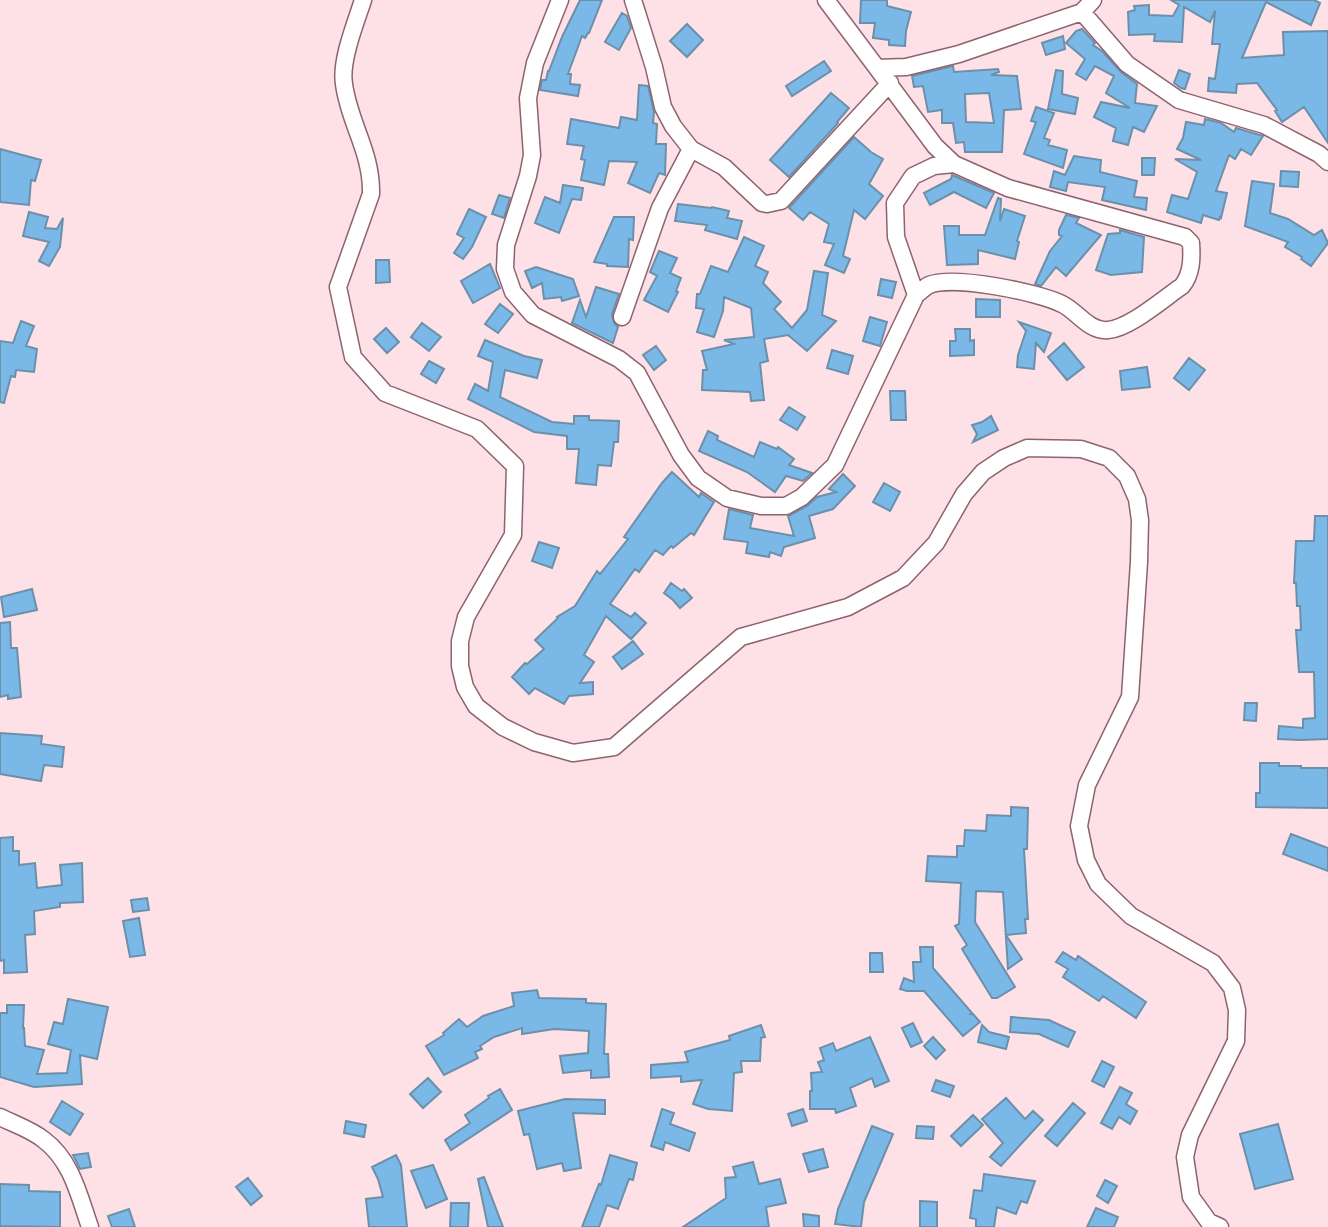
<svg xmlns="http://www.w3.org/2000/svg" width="1328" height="1227" viewBox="0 0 1328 1227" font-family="Bitter,serif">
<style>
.building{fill:#7ab9e7;stroke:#6c90aa;stroke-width:2;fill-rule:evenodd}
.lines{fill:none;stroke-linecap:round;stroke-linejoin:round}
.minor-casing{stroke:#8d636f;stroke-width:19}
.minor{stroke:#fff;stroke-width:16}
</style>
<rect width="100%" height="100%" fill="#fee0e7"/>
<path class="building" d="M580 0H602L589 33H588L585 38 582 36 568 74H571L570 84 580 85 578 96 540 90 542 80H546L548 71H549L562 37Z
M861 0H887V6L911 12 906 31 905 46 889 45V40L873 38 875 23H860Z
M1171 0H1314L1320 3 1311 25 1266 2 1242 58 1284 55 1283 32 1328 31V143L1304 107 1282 122 1275 111 1277 110 1257 83 1237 84 1236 93 1208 91 1209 78 1215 79 1220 44H1212L1215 11 1210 22 1184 7 1182 42 1154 41 1155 34 1129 35 1128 12 1135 10 1134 6 1149 5V15L1173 16 1179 5Z
M622 13 627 16 631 28 619 50 605 42Z
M687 24 703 40 687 57 670 41Z
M1082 29 1095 43 1093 45 1102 51 1121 72 1137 84 1135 103 1157 106 1144 132 1133 127 1128 145 1113 141 1116 128 1094 117 1101 102 1130 108 1106 93 1114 76 1095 66 1086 80 1076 74 1085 59 1066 43 1076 31Z
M1063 36 1065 49 1046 55 1042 43Z
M824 61 831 71 792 96 786 86Z
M953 66 954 72 998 69 999 72 991 75 1017 76 1021 109 1004 110 1002 152H965L964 142 956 143 953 123H942V110L928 112 923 86 914 87 912 76ZM989 93 994 123 966 122 965 94Z
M1056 70 1063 71 1062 94 1078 98 1075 114 1048 109Z
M1179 70 1190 74 1185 89 1181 88 1174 83Z
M639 85 648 86 654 112 653 123 657 124 656 144H666L665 175 659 173 650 193 628 183 637 162 609 161 604 185 581 180 585 160 581 159 584 146 567 144 571 119 619 128 621 117 637 120Z
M831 93 849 108 837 122 838 123 789 177 770 160Z
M1036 107 1054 113 1044 138 1050 140 1048 145 1067 150 1063 168 1024 154 1036 122 1031 121Z
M1205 119 1221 123 1234 132 1236 128 1263 136 1251 155 1241 149 1235 159 1229 155 1216 191 1227 193 1221 218 1220 217 1219 220 1203 215 1201 223 1167 212 1172 195 1188 199 1197 172 1175 159 1201 160 1177 149 1183 138 1186 122 1204 125Z
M854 137 871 152 883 159 869 184 883 196 865 219 854 210 843 256 850 259 844 273 825 265 834 244 824 242 829 224 810 212 803 220 789 208Z
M0 149 41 160 35 181 31 180 29 205 0 202Z
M1074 156 1101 160 1100 172 1137 181 1134 197 1147 198 1146 210 1102 200 1105 187 1068 182 1066 191 1050 187 1054 171 1065 175Z
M1142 158H1155L1154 175H1142Z
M1281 171 1299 172 1298 187 1280 186Z
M952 175 994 193 986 208 954 192 930 205 924 193 951 179Z
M1252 181 1274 184 1270 213 1288 219 1314 235 1322 230 1328 243 1311 266 1301 259 1302 257 1285 247 1288 242 1245 226Z
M563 185 583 188 581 200 572 199 559 233 535 223 545 197 560 203Z
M499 195 510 198 504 218 492 214Z
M998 198 1001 199 1000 221 1004 209 1025 216 1017 241 1019 242 1015 259 978 250V264L947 265 944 226H959V235H985Z
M678 204 711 208 712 207 729 211 727 218 742 221 737 239 705 230 707 225 675 221Z
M469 209 486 217 472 247 463 259 454 253 464 238 457 234Z
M29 212 48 217 45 228 57 229 63 218 60 247 49 266 39 261 49 242 23 236Z
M1066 215 1079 218 1076 223 1101 235 1066 276 1056 267 1041 286 1035 284 1050 251 1062 236 1059 235V230Z
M614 217H634L633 240 629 239 628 267 607 266V264L594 262Z
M1120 230 1144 237 1142 272 1111 275 1096 270 1108 234 1120 233Z
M744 237 764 246 755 266 768 272 763 283 781 302 774 309 792 328 807 310 814 271 828 273 822 315 836 321 807 351 788 335 764 339 768 361 760 363 764 400 751 401 750 392 702 390 703 370H707L702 351 734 344 724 340 754 337 751 308 724 297 723 311 714 337 697 332 704 309 696 308 697 294H700L711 266 728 272Z
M659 251 677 258 670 273 681 278 676 291 678 292 668 312 644 300 657 276 650 272Z
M376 260H389L390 282 376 283Z
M490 264 500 288 473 303 461 281Z
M536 267 573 279 579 296 562 301 561 297 544 299 542 283 532 288 525 271Z
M881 279 896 282 892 298 878 295Z
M596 287 619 294 612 314 614 323 618 327 613 343 572 323 580 300 586 317Z
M976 299 1000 300V317H976Z
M500 304 513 314 498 333 485 324Z
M870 317 887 322 880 346 863 341Z
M21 321 34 326 26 346 37 349 34 372 16 370 15 377 11 376 4 403 0 402V341L13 343Z
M1019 322 1051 333 1044 352 1036 343 1034 369 1017 367 1018 355 1026 331Z
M422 323 441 337 429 351 411 337Z
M386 328 399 342 387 353 374 339Z
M955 329H970V341L974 340V355L950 356V341H956Z
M485 340 524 356 542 360 537 378 505 370 500 397 552 422 574 424V416H589V420L619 421 618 442H614L611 466 598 465 596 485 576 483 579 449H567V436L534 432 468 399 475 384 488 391 493 362 478 356Z
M1064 343 1084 367 1067 380 1048 357Z
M656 346 666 360 654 370 643 355Z
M832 350 853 356 848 374 827 368Z
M1189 358 1205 370 1189 390 1174 378Z
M429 361 444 369 436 383 421 374Z
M1147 367 1150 387 1122 390 1120 371Z
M890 391H905L906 420H891Z
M789 407 805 417 797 430 780 420Z
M991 416 998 430 973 442 977 434 972 425 982 422Z
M708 431 718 436 717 440 754 457 760 442 777 449 778 447 794 459 789 465 812 473 803 481 786 476 775 492 747 472 699 451Z
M672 472 699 497 701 493 714 502 694 535 691 533 673 548 671 546 663 555 655 550 639 572 635 569 610 604 631 617 635 613 646 623 631 639 606 616 584 655 594 662 580 683 593 682V694L569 696 564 704 535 688 529 694 512 677 525 663 527 664 544 649 535 640 558 618 557 617 575 606 597 571 600 574 628 539 624 537 662 483Z
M843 474 855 486 833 509 809 516 815 538 784 547 781 556 770 552 769 557 746 553 748 542 724 539 729 509 753 515 750 528 794 536 788 516 807 506 817 497 836 492 829 489Z
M884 483 900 492 890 511 873 502Z
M1315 516H1328V739L1301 740 1278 739 1279 726 1303 728V719L1315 718 1314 672H1299L1296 630H1301L1300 606H1297L1296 583H1294L1296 541H1314Z
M539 542 559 548 552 568 532 561Z
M671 583 682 591 684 589 692 598 680 608 673 600 664 593Z
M32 589 37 610 4 617 1 597Z
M10 622 11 648H17L21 697 8 699V695L0 697V623Z
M633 641 643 654 622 669 613 657Z
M1245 703H1257L1256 721 1244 720Z
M0 733 42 736 41 744 64 747 62 767 44 765 41 781 0 774Z
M1260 763H1279V766H1301V768H1328V808L1256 807V793H1260Z
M1011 807 1028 808 1027 849H1024L1028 919H1025L1026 933 1006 935 1022 959 1008 969 1003 892 976 891 975 922 1015 987 997 998H992L962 949 967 945 955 926 959 924 961 883 926 881 928 856 957 857V846H964L965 830 986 831 987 815 1011 816Z
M1291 834 1328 848V871L1283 854Z
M13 837V851H19V865L35 863 37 888 62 885 60 865 82 863 83 902 60 903V907L34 911 35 934 25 935 27 972 4 973V960L0 961V838Z
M147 898 149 910 133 912 131 900Z
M139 918 145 955 130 957 123 921Z
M920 947H933V968L972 1013 971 1014H973L980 1022 963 1036 924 991H907L900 989 904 978 914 982 913 962H921Z
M1063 952 1076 960 1078 956 1146 1002 1136 1018 1103 996 1099 1001 1063 977 1068 969 1056 962Z
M870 953H882L883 972H870Z
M537 990 539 998 586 999V1003L606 1004 604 1054H608L609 1077 591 1078V1070L563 1073 560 1056 588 1053 589 1031 554 1029 522 1034V1028L494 1037 480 1046 482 1049 475 1052 478 1058 444 1075 426 1046 444 1035 443 1033 459 1019 467 1027 483 1016 514 1006 512 993Z
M68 999 108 1007 97 1059 80 1055 82 1084 34 1087 0 1077V1013H7V1005H24L23 1028H24L25 1046 44 1050 37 1074 67 1073 71 1050 48 1044 54 1022 63 1024Z
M1011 1017 1049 1020 1075 1032 1068 1047 1039 1034 1010 1032Z
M913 1023 922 1042 911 1047 902 1028Z
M761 1025 765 1037 761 1038 760 1061H741L742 1072 734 1073 732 1111 708 1109 693 1104 702 1080 681 1082V1076L651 1078V1065L688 1062 685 1052 730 1040 729 1036Z
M982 1025 989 1032 1009 1037 1006 1049 978 1042Z
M870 1037 889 1081 875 1087 872 1078 850 1088 856 1106 836 1113 835 1109H810V1091H812L811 1073 822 1072 818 1062 824 1060 820 1048 833 1043 836 1051Z
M933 1037 945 1050 936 1059 924 1046Z
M1102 1061 1114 1067 1104 1087 1092 1081Z
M428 1078 441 1092 423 1108 410 1094Z
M936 1080 954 1086 950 1097 932 1091Z
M1120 1087 1132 1093 1126 1104 1137 1111 1130 1124 1119 1117 1112 1129 1101 1123Z
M500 1089 512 1110 451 1150 445 1140 470 1123 465 1115 489 1098 488 1096Z
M1006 1098 1025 1119 1033 1111 1043 1120 1001 1166 990 1157 1003 1143 982 1119Z
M565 1099 605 1100V1114L573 1113 581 1168 564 1171 562 1163 537 1169 529 1134 524 1135 518 1111Z
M62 1101 83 1114 70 1135 50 1122Z
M1073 1103 1085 1113 1057 1146 1045 1136Z
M662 1109 674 1113 670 1124 695 1133 689 1151 665 1142 663 1150 651 1146Z
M803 1109 807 1121 792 1126 788 1114Z
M973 1115 983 1125 961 1146 951 1136Z
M346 1121 366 1125 364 1137 344 1133Z
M1278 1124 1293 1179 1255 1189 1240 1134Z
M872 1126 893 1134 864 1202 861 1227 835 1224 838 1209Z
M917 1126 934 1127 933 1139 916 1138Z
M823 1149 828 1167 809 1172 803 1154Z
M88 1153 91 1167 80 1169 73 1155Z
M396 1155 401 1165 407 1227H369L366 1199 383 1197 378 1179 372 1167Z
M610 1155 637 1163 633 1180 629 1179 618 1209 607 1205 599 1227H582L599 1184 601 1185Z
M753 1162 759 1184 780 1179 786 1203 766 1207 769 1227H683L726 1198 725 1178 736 1177 733 1167Z
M433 1165 447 1199 426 1208 411 1171Z
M984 1174 1035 1181 1027 1203 1021 1201 1016 1214 997 1207 994 1227H976V1219L970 1218 974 1190 982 1191Z
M484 1177 503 1227H488L478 1179Z
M248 1178 262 1196 251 1205 236 1187Z
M1105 1180 1117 1186 1108 1203 1097 1196Z
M0 1184 29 1185V1191L60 1192V1227L0 1226Z
M920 1201 937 1202V1227H920Z
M451 1203H469L468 1227H450Z
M1096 1208 1118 1217 1114 1227H1087Z
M129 1209 135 1227H112L108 1216Z
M803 1214 819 1216V1227H804Z"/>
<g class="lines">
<defs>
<path id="minor" d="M363 0C356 22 340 61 344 84 349 123 372 152 371 194L338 287 353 357 385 393 477 429 515 466 513 535 466 617 460 641V666L465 687 476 706 503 727 534 742 573 753 614 747 741 637 848 607 903 578 936 543 964 494 983 472 1004 458 1027 448 1081 449 1109 458 1127 476 1137 499 1140 520 1139 562 1130 697 1087 785 1079 826 1086 860 1098 884 1131 916 1213 963 1232 988 1237 1010 1236 1041 1190 1135 1185 1157 1191 1197 1209 1222 1220 1227
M560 0 535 63 528 98 532 155 528 176 506 245 505 269 513 292 533 315 619 359 637 373 681 455 698 478 727 498 761 506H786L802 497 835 465 916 295C920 292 925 287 929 285 953 275 1038 292 1062 304 1077 311 1089 332 1108 330 1130 328 1163 299 1182 286 1192 274 1192 258 1191 243L1185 237 1008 188 954 164 935 146 877 68
M633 0 654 67 663 107 673 126 691 149 724 167 762 203 767 204 781 201 890 83
M826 0 877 68 906 67 959 54 1082 12 1093 0
M1082 12 1127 64 1179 100 1264 125 1319 154 1328 162
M916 295 896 237 895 203 913 176 934 166 954 164
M622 317 660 208 691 149
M0 1117C14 1124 32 1130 44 1140 72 1161 79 1196 90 1227"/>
</defs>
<use href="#minor" class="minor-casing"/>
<use href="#minor" class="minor"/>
</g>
</svg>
